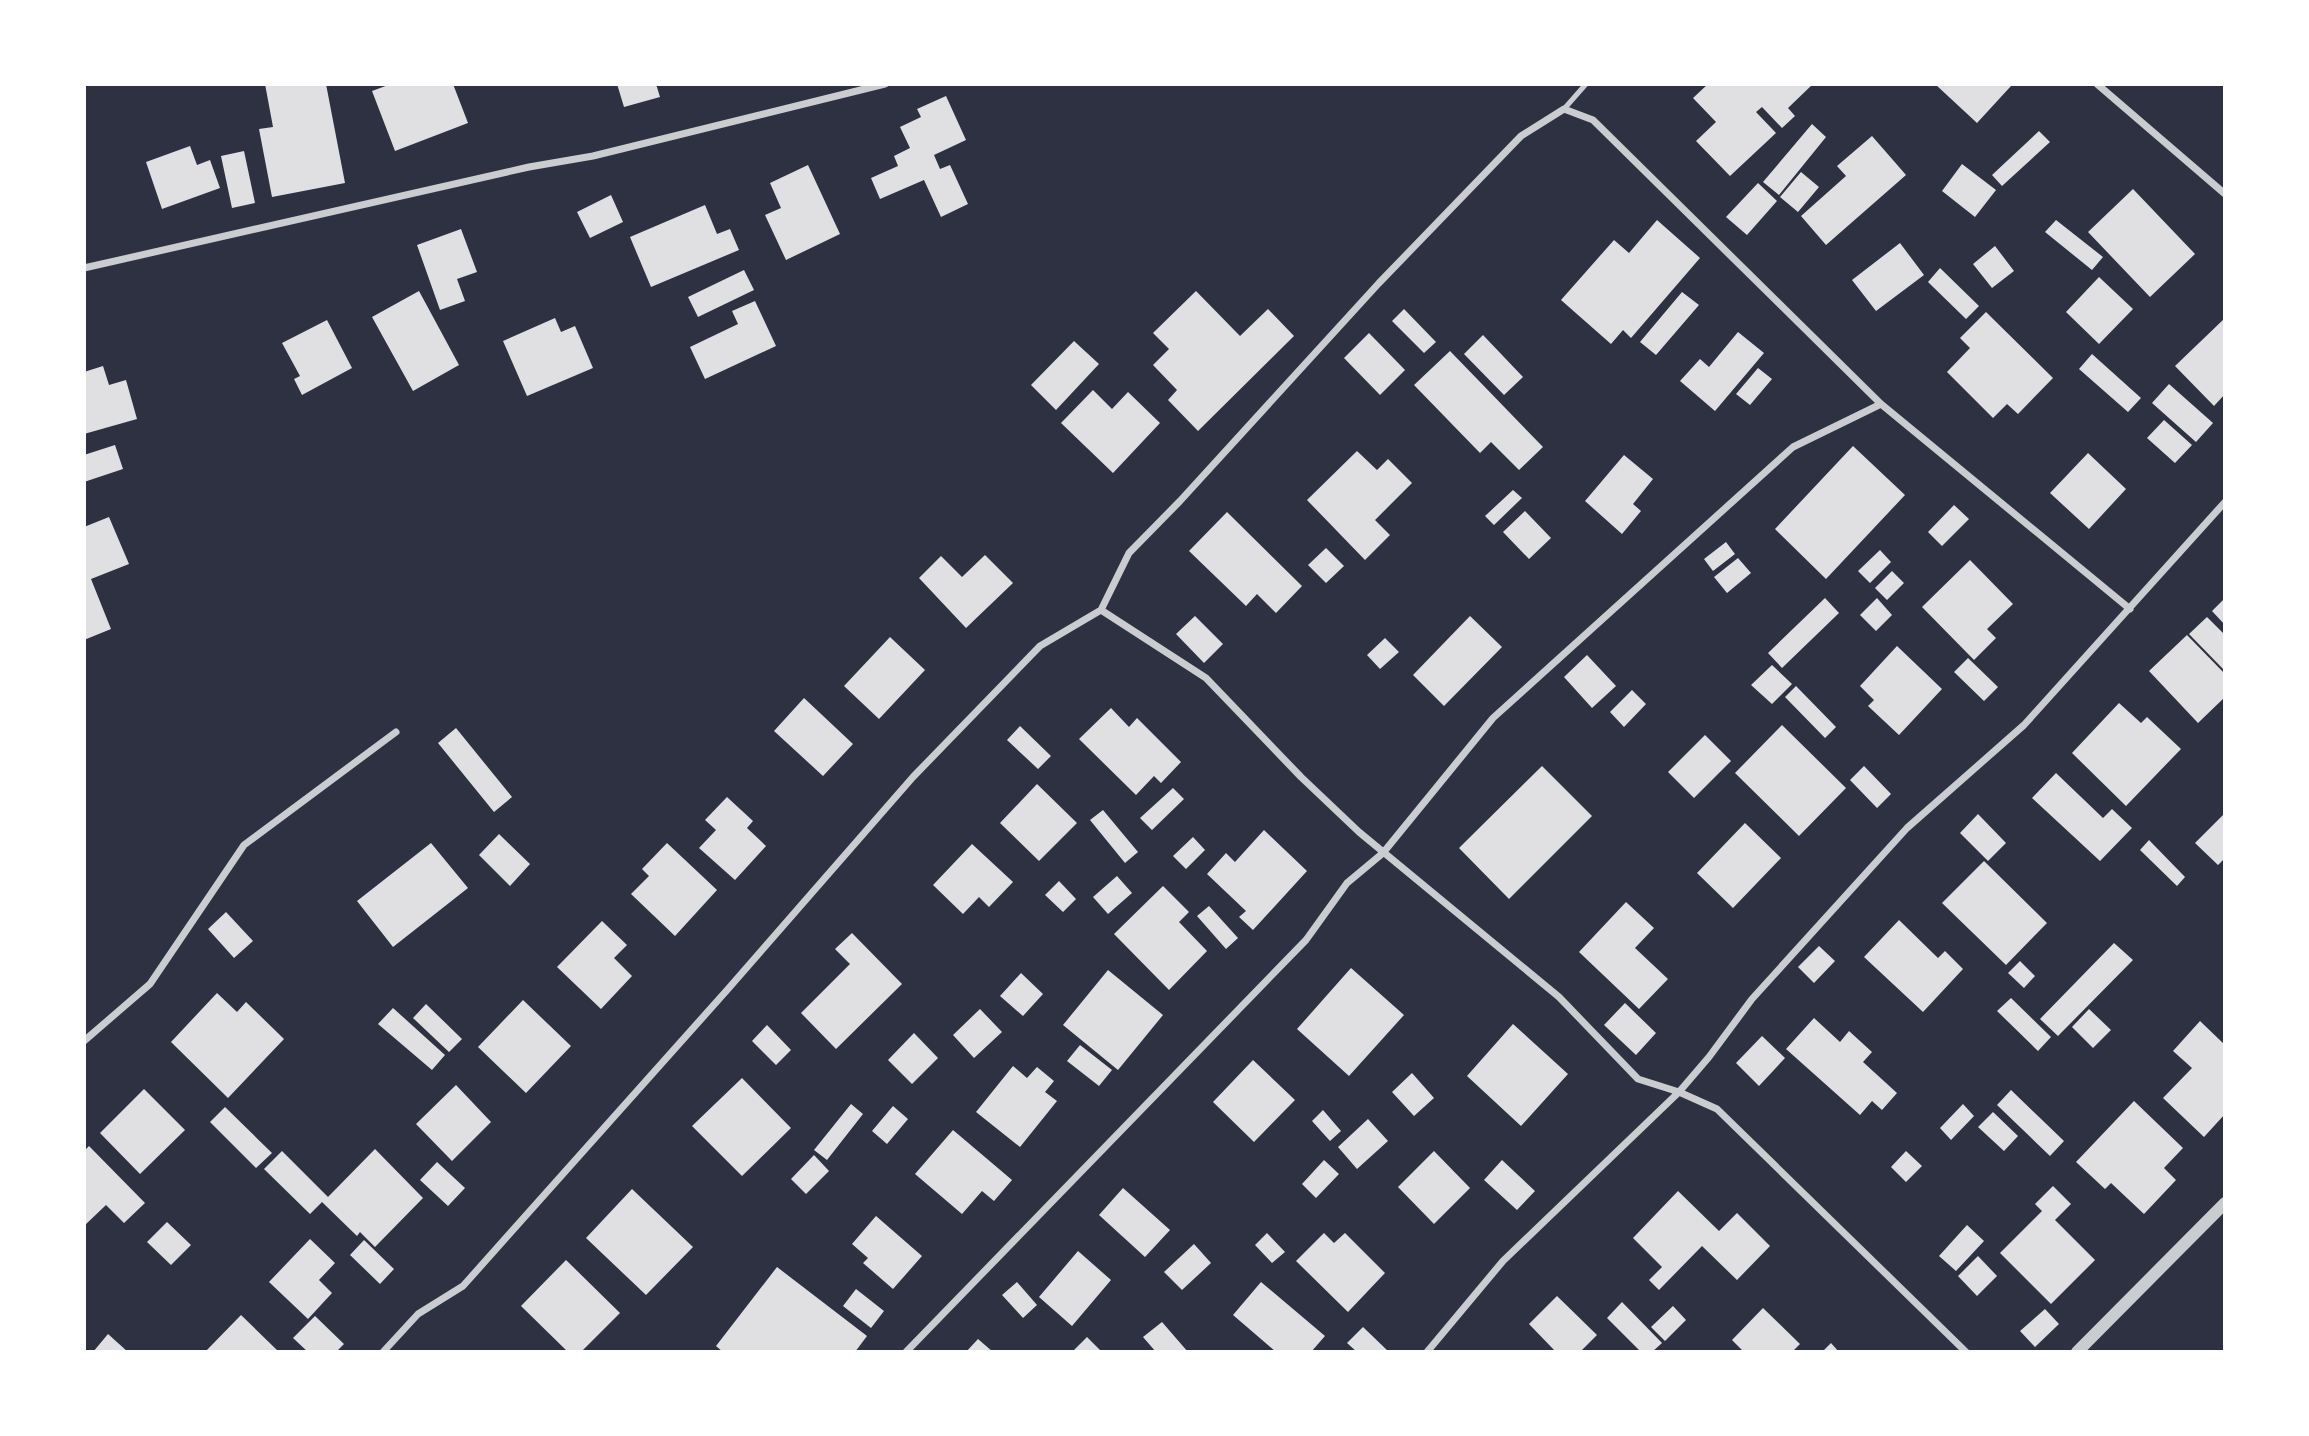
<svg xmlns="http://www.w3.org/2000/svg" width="2309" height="1436" viewBox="0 0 2309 1436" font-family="'Nunito Sans',sans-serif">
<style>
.building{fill:#e0e0e3}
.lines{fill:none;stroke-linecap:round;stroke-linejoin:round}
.service{stroke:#caccd0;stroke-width:5}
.minor{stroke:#caccd0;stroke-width:7}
.tertiary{stroke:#caccd0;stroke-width:12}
</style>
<rect width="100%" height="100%" fill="#2d3142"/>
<path class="building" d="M265 84H326L345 183 272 197 259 129 273 127Z
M391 84H453L468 123 395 151 372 91Z
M617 84H656L660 97 624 107Z
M1708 84H1813L1788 108 1795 116 1782 128 1762 107 1756 112 1776 133 1730 176 1696 141 1716 122 1693 98Z
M1935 84H2009L2011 86 1977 123Z
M946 96 966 140 934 155 940 169 950 165 968 204 941 217 924 180 880 199 871 178 898 166 894 156 910 148 900 127 921 117 917 109Z
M1812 124 1826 137 1779 195 1763 182Z
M2039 131 2050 142 2002 186 1992 175Z
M1872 136 1906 175 1826 245 1801 216 1846 176 1837 166Z
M190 146 197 165 210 160 220 188 162 209 146 162Z
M244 151 255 203 232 208 221 156Z
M1962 164 1996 190 1975 217 1942 191Z
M808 165 840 234 786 260 765 215 781 208 770 183Z
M1801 172 1819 187 1798 212 1780 197Z
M1758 183 1777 201 1747 235 1726 217Z
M2133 189 2195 254 2150 297 2088 232Z
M611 195 623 222 590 238 577 212Z
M705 205 717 234 730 229 739 250 651 287 630 237Z
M1657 220 1700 258 1631 338 1623 330 1611 344 1561 300 1614 240 1629 253Z
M2056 220 2103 257 2092 270 2045 232Z
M461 229 477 272 457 279 465 301 440 310 417 245Z
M1900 243 1924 275 1876 311 1852 280Z
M1995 246 2014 271 1992 288 1973 264Z
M1940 268 1979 306 1966 319 1928 282Z
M744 270 754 290 698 317 688 297Z
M2099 277 2133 309 2099 344 2066 312Z
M419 291 459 365 413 391 372 317Z
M1196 291 1240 336 1268 309 1294 336 1198 431 1168 400 1177 390 1153 365 1169 349 1153 333Z
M1682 292 1699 305 1656 355 1640 342Z
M755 301 776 346 705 379 690 347 738 324 732 311Z
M1404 309 1436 342 1424 353 1392 321Z
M1986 312 2053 378 2018 414 2007 404 1993 418 1947 372 1970 348 1960 338Z
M555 318 561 332 575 326 593 368 527 396 503 341Z
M2225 318V394L2214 406 2175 366Z
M327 320 352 368 302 395 294 379 300 376 282 343Z
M1738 332 1764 353 1715 411 1680 381 1700 359 1709 367Z
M1369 333 1405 370 1380 395 1344 358Z
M1483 335 1523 377 1504 395 1464 354Z
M1074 341 1099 364 1056 410 1031 385Z
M1450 351 1543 447 1519 470 1491 442 1480 453 1414 385Z
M2092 354 2141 398 2128 412 2079 369Z
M103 366 109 385 126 380 137 419 84 434V372Z
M1758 368 1772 379 1750 405 1736 394Z
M2169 384 2213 423 2196 442 2152 403Z
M1093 390 1112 409 1128 392 1160 423 1113 473 1061 423Z
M2164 420 2192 445 2175 463 2147 438Z
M115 445 123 469 84 482V455Z
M1853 446 1905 495 1826 579 1775 529Z
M1357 451 1377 470 1388 459 1412 483 1375 520 1390 535 1365 560 1307 500Z
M2088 453 2126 489 2089 529 2050 493Z
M1624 455 1653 479 1633 504 1641 511 1622 534 1585 501Z
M1513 490 1522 498 1494 525 1485 516Z
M1954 505 1969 519 1942 546 1928 532Z
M1525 511 1551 538 1529 559 1503 532Z
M1227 512 1302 586 1276 613 1257 594 1246 606 1189 551Z
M109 517 129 564 91 579 111 629 84 640V527Z
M1726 542 1735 554 1713 571 1704 559Z
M1326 548 1344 566 1326 583 1308 565Z
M1880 550 1891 562 1870 583 1858 571Z
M985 555 1013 583 966 628 919 578 941 556 962 577Z
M1738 558 1751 573 1727 593 1714 577Z
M1970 560 2013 604 1987 629 1996 638 1974 660 1922 607Z
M1892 571 1904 583 1887 600 1875 588Z
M1825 598 1839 613 1782 668 1768 653Z
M1877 598 1892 615 1876 631 1860 615Z
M2225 598V625L2212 611Z
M1195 616 1223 644 1204 663 1176 634Z
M1470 616 1502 647 1444 706 1413 675Z
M2207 617 2225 635V671L2189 634Z
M2187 635 2225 674V697L2198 723 2149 671Z
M890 637 925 670 879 719 844 686Z
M1385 638 1399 652 1380 669 1367 655Z
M1897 646 1942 689 1899 735 1868 706 1874 700 1860 686Z
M1587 655 1616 686 1592 708 1564 677Z
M1968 658 1998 687 1984 701 1954 672Z
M1772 665 1792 684 1772 704 1751 685Z
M1796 686 1836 727 1825 738 1785 697Z
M1632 690 1646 704 1624 727 1610 712Z
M804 698 853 744 823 776 774 731Z
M2119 703 2141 723 2147 717 2181 749 2126 806 2072 753Z
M1111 708 1129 727 1137 718 1181 762 1161 783 1154 776 1136 795 1079 739Z
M1782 725 1846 788 1799 836 1735 773Z
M1020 726 1051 756 1038 769 1007 740Z
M456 728 512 797 494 812 438 743Z
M1705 735 1731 761 1694 798 1668 772Z
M1542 766 1592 816 1509 899 1459 848Z
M1864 766 1891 794 1877 808 1850 780Z
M2056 773 2103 818 2112 809 2132 828 2100 861 2032 798Z
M1037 784 1077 823 1039 861 1000 823Z
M1173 788 1184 799 1152 830 1140 818Z
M727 797 753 821 747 828 766 846 735 880 699 848 716 830 705 820Z
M1103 810 1138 852 1125 863 1090 820Z
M2225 813V858L2218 865 2195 843Z
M1978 814 2006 843 1988 861 1960 833Z
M1745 823 1781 858 1733 908 1697 873Z
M1264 830 1307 871 1253 930 1239 917 1246 911 1207 874 1226 853 1235 862Z
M499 834 530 864 510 886 479 855Z
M1193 837 1205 850 1186 869 1173 856Z
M2149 840 2185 877 2177 886 2140 850Z
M431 843 468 888 393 947 357 901Z
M667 843 717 890 675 936 631 894 649 876 642 869Z
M972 844 1013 882 989 907 979 897 963 914 933 885Z
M1984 861 2047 923 2006 965 1942 903Z
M1117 876 1132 893 1108 914 1093 897Z
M1059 881 1076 899 1063 912 1045 895Z
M1163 886 1189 912 1179 922 1207 951 1169 990 1114 934Z
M1626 902 1654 928 1635 948 1668 979 1639 1009 1579 952Z
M1209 906 1238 938 1226 949 1197 916Z
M226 912 253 941 234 958 208 929Z
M1899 920 1938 958 1945 951 1963 969 1923 1012 1864 957Z
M602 921 627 945 614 958 632 976 601 1009 557 967Z
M852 933 902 984 836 1049 801 1013 850 964 835 949Z
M2114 943 2133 960 2058 1036 2040 1019Z
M1819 946 1835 961 1814 983 1798 967Z
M2020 961 2035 976 2024 988 2008 973Z
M1351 968 1404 1015 1349 1076 1297 1029Z
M1108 970 1163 1015 1118 1070 1063 1025Z
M1021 973 1043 994 1023 1016 1000 996Z
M217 993 237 1012 246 1002 284 1039 228 1098 171 1042Z
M2011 998 2051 1037 2038 1051 1997 1011Z
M523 1000 571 1046 526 1093 478 1047Z
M1625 1003 1656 1033 1636 1055 1604 1025Z
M426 1004 462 1039 449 1052 413 1018Z
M393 1008 445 1055 432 1070 378 1024Z
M980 1009 1002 1032 974 1058 953 1035Z
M2089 1009 2111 1030 2093 1048 2072 1027Z
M1814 1018 1840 1042 1849 1031 1872 1052 1863 1062 1897 1093 1882 1110 1872 1101 1860 1115 1786 1049Z
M2200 1021 2225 1045V1114L2204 1137 2163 1098 2192 1068 2173 1051Z
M1513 1024 1568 1074 1521 1126 1467 1076Z
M767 1025 791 1050 776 1065 752 1041Z
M914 1033 938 1058 912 1084 888 1060Z
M1762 1036 1785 1058 1759 1086 1736 1063Z
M1080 1045 1112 1070 1099 1086 1067 1061Z
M1253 1060 1295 1100 1254 1142 1213 1102Z
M1013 1066 1027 1078 1037 1067 1054 1081 1045 1092 1057 1101 1020 1147 976 1112Z
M1412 1073 1434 1098 1414 1116 1392 1092Z
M742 1078 791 1128 742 1176 692 1126Z
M456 1085 491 1122 452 1161 416 1124Z
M144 1089 185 1130 140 1174 100 1133Z
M2011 1090 2064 1141 2050 1156 1997 1105Z
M2134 1101 2183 1148 2164 1168 2176 1180 2144 1214 2111 1183 2105 1189 2076 1162Z
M851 1104 863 1114 827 1160 814 1150Z
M1963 1104 1974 1116 1951 1140 1940 1128Z
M893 1106 908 1119 887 1144 872 1131Z
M225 1107 272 1153 256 1168 210 1122Z
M1323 1110 1341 1131 1330 1141 1312 1121Z
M1993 1112 2018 1136 2004 1151 1978 1127Z
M1368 1119 1388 1141 1357 1169 1338 1147Z
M953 1130 1012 1180 994 1201 982 1191 962 1214 915 1174Z
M89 1146 145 1203 124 1223 106 1205 85 1225 84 1224V1151Z
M375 1149 423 1198 375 1247 360 1232 357 1236 322 1202 310 1214 264 1169 282 1151 328 1197Z
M1434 1151 1470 1188 1434 1224 1398 1187Z
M1906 1151 1922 1166 1906 1182 1891 1167Z
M814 1155 829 1171 806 1194 791 1179Z
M1324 1160 1339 1174 1316 1198 1302 1184Z
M1502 1160 1535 1191 1517 1210 1484 1180Z
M437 1162 465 1188 448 1206 420 1180Z
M2053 1186 2071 1204 2055 1220 2095 1260 2051 1304 2000 1253 2042 1211 2035 1204Z
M1123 1188 1170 1230 1145 1257 1099 1215Z
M632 1189 693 1247 646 1295 586 1238Z
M1678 1191 1719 1231 1737 1213 1770 1246 1737 1280 1702 1246 1659 1290 1649 1280 1662 1267 1633 1238Z
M876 1216 922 1256 893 1289 863 1263 868 1258 852 1244Z
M167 1222 191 1245 171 1265 147 1242Z
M1967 1225 1984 1241 1956 1271 1939 1256Z
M1267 1233 1285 1252 1272 1263 1255 1245Z
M1324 1233 1334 1243 1345 1233 1385 1273 1348 1312 1296 1261Z
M310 1239 335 1263 319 1280 332 1293 308 1319 269 1282Z
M364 1240 394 1269 380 1284 350 1255Z
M1194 1244 1211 1263 1182 1290 1164 1272Z
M1078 1251 1111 1280 1072 1326 1039 1297Z
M1978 1256 1997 1276 1977 1296 1958 1276Z
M566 1260 620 1313 581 1352H568L521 1306Z
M777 1267 867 1336 855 1352H838L835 1350 834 1352H723L716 1346Z
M1017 1282 1037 1305 1023 1318 1002 1295Z
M1261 1282 1325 1336 1311 1352H1276L1233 1315Z
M856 1289 884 1311 871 1328 843 1306Z
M1557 1296 1597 1335 1580 1352H1556L1529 1324Z
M1622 1302 1662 1343 1652 1352H1641L1607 1318Z
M1673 1306 1686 1320 1665 1341 1651 1327Z
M1763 1308 1800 1344 1792 1352H1744L1732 1340Z
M2045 1309 2059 1324 2035 1347 2020 1331Z
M241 1315 278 1351 277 1352H205Z
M315 1316 344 1344 336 1352H308L293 1338Z
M1162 1322 1188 1352H1156L1143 1337Z
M1363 1327 1389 1352H1357L1347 1343Z
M108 1334 128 1352H93Z
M1087 1337 1102 1352H1072Z
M978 1339 993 1352H966Z
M1831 1343 1839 1352H1822Z"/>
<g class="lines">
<path class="service" d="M1564 109 1586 84"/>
<path class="minor" d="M2097 84 2225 194
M84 268 529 167 593 156 885 84
M1101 610 1206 678 1301 777 1359 832 1559 997 1638 1079 1679 1092 1717 1109 1966 1352
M84 1041 150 984 244 845 396 732
M383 1352 418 1314 463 1286 728 989 913 777 1040 646 1101 610 1129 553 1180 501 1379 283 1521 136 1564 109 1593 120 1881 404 2130 609
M906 1352 1306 940 1347 883 1383 853 1493 718 1793 447 1881 404
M1427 1352 1503 1261 1679 1092 1709 1057 1752 999 1907 828 2024 725 2225 502"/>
<path class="tertiary" d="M2077 1352 2225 1203"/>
</g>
<rect width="2309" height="1436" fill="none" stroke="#ffffff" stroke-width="172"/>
</svg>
